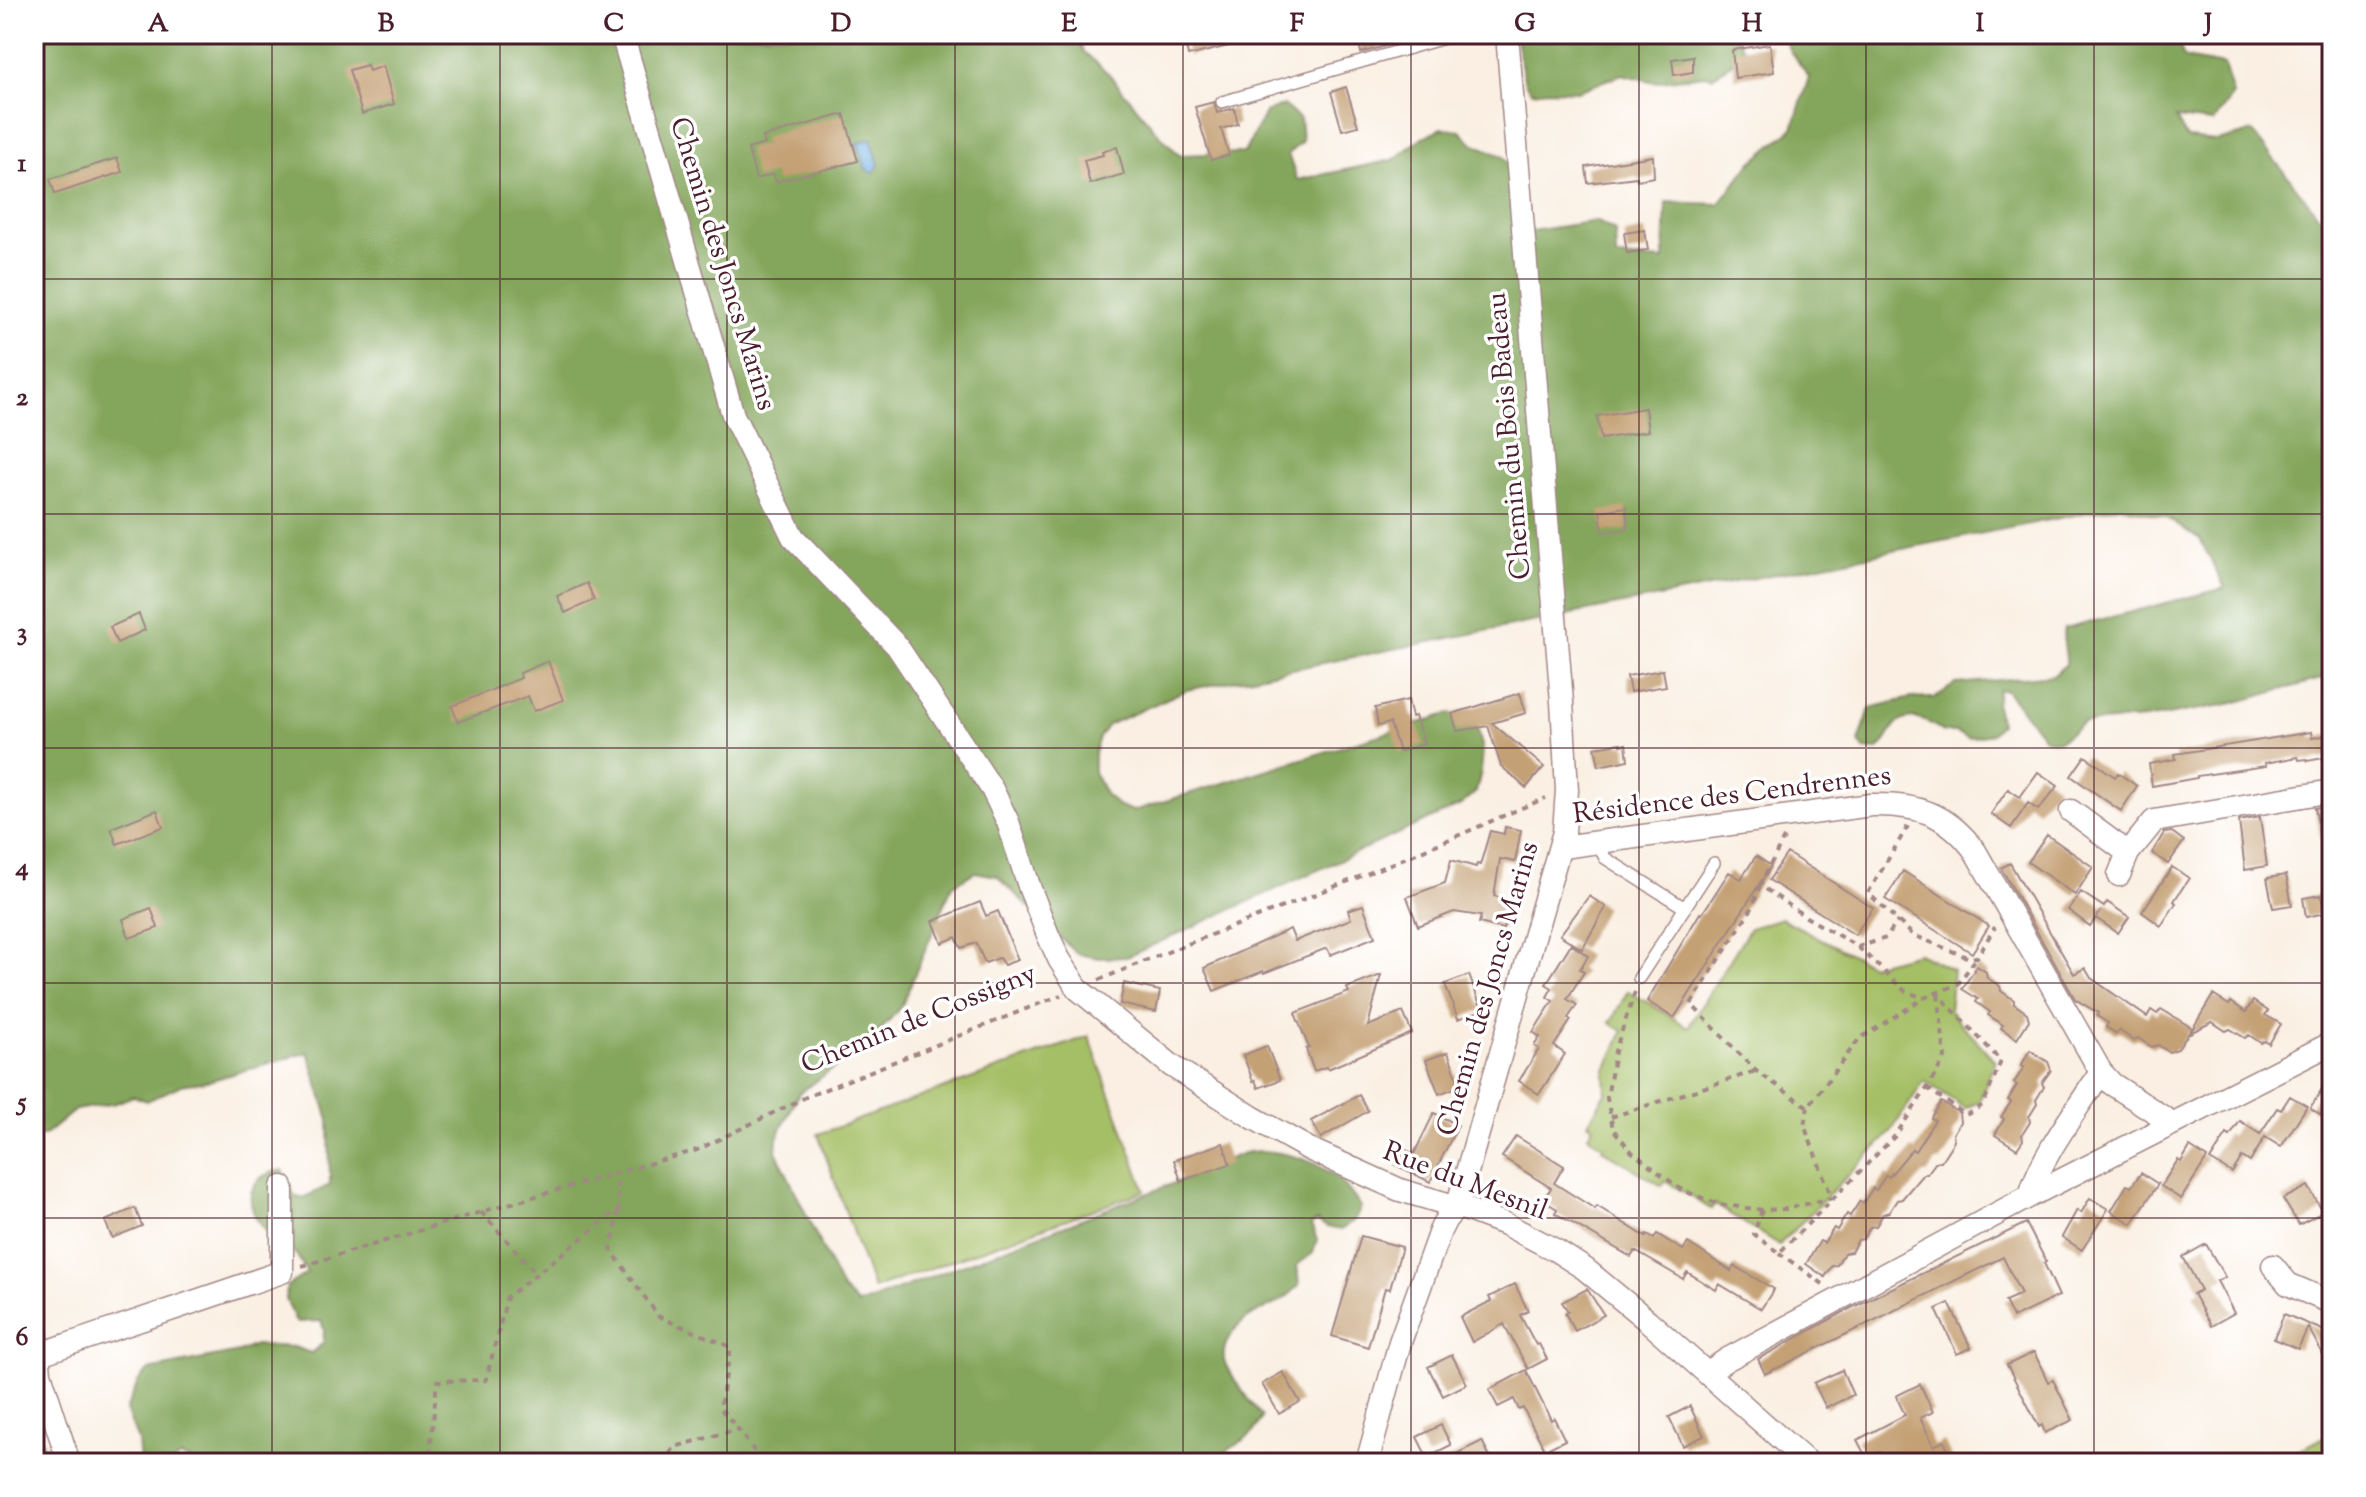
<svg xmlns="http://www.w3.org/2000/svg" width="2366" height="1497" viewBox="0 0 2366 1497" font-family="'Sorts Mill Goudy',serif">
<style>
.green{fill:#a5bf66;stroke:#786f48;stroke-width:2}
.forest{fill:#84a65b;stroke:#676243;stroke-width:2}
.water{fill:#6fb1e4;stroke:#5c6888;stroke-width:2}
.building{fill:#c4a074}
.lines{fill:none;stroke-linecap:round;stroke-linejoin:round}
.lane-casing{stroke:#a28786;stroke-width:14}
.street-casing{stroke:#a28786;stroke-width:25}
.path{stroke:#a28786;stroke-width:4;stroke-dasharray:6 6;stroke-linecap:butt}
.lane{stroke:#fff;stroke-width:11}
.street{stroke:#fff;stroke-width:22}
.grid{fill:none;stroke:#4a1f2b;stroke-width:2;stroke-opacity:0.55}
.labels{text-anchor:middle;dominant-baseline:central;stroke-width:7;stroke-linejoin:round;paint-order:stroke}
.street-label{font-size:28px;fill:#4a1f2b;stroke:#fff}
.neatline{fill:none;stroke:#4a1f2b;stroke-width:3}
.grid-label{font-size:26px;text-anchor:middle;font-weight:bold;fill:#4a1f2b}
</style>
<rect width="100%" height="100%" fill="#fff"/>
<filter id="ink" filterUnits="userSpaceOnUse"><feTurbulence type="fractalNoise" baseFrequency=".0125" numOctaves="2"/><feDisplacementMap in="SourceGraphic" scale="16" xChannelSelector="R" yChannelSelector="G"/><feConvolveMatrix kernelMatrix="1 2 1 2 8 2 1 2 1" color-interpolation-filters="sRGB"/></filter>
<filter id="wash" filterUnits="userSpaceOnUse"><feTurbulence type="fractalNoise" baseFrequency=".006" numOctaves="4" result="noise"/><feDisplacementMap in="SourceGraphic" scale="32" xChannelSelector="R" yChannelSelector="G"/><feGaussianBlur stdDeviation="1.8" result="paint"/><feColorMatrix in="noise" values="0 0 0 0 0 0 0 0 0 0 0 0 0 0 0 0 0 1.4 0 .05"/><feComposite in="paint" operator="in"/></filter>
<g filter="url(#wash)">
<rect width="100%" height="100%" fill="#faefe2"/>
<path class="green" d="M1781 918 1871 965 1918 953 1953 970 1949 1010 1995 1061 1979 1102 1965 1108 1924 1081 1890 1133 1779 1245 1714 1204 1711 1209 1666 1181 1662 1186 1602 1149 1603 1146 1588 1136 1593 1126 1588 1123 1606 1093 1605 1072 1623 1031 1610 1023 1628 991 1688 1027 1750 928Z
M1089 1036 1145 1191 873 1289 818 1134Z
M2332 1434V1463H2269Z"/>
<path class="forest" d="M34 34H1076L1083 51 1109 74 1157 132 1179 155 1244 153 1265 113 1283 105 1300 119 1302 141 1288 154 1297 180 1393 160 1420 139 1441 128 1460 131 1474 144 1503 156 1520 181 1519 233 1596 221 1615 231 1616 257 1664 260 1666 202 1719 204 1750 164 1793 128 1809 77 1790 51 1782 34H2175L2184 58 2224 65 2233 95 2213 122 2176 118 2187 138 2217 141 2252 132 2332 232V676L2234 703 2145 719 2083 723 2059 741 2045 739 2006 690H1998L1996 705 2000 724 1992 734 1968 738 1956 732H1943C1931 722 1910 711 1896 725 1888 734 1888 741 1877 750L1864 749 1859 742 1870 708 1911 698H1934L1956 684 2054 675 2066 664C2067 652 2061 640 2064 629L2225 588 2200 539 2165 517 2121 506 1186 690 1108 725 1099 737 1094 754V772L1105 794 1119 806 1133 811 1451 713 1478 730 1483 750 1481 771 1476 792 1461 805 1127 957 1100 958 1077 954 997 876 975 872 952 886 902 1005 870 1043 799 1093 777 1138 776 1151 842 1290 858 1305 1203 1172C1217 1166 1234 1154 1249 1152 1277 1148 1316 1160 1337 1178 1346 1185 1354 1198 1361 1207L1356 1219 1341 1230 1327 1227 1317 1221 1311 1225 1317 1240 1313 1253 1297 1265 1299 1285C1287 1300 1270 1306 1253 1315 1238 1323 1221 1342 1224 1360 1226 1372 1253 1405 1262 1417L1253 1433 1210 1463H191L192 1461 180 1457 173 1463H140L138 1441 126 1410 139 1380 149 1370 239 1352 255 1345 294 1347 311 1353 323 1343 324 1330 321 1321 296 1322 286 1299 287 1286 307 1273C303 1267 299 1257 294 1252 291 1249 286 1248 283 1246 276 1241 270 1235 264 1229 242 1204 247 1174 283 1170L295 1197 303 1198 330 1185 329 1120 308 1052 212 1080 181 1085 147 1101 133 1096 116 1103 75 1110 46 1134 34 1138Z
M1515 34H1735L1743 49 1735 61 1712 77 1704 75 1655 82 1622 74 1578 91 1548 90 1532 92 1525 83Z
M34 1432 40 1435 50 1463H34Z"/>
<path class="water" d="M871 139 879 165 873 173 866 169 858 143Z"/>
<g id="blocks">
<path class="building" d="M1212 34H1253V40L1188 56 1185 41Z
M1369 34H1397L1399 42 1361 53 1358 37Z
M1770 44 1774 72 1735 78 1732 50Z
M1693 56V72L1674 75 1672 59Z
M367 65 369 71 383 66 394 104 362 114 349 70Z
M1346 87 1358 126 1342 130 1331 92Z
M1214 102 1217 113 1234 108 1238 124 1221 129 1229 155 1211 160 1195 107Z
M844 114 858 161 776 182 774 174 756 179 748 149 765 144 763 137Z
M1117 147 1124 174 1090 184 1084 160 1103 155 1102 152Z
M1653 156 1654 177 1637 180V177L1588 183 1586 167Z
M117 158 122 172 55 194 50 179Z
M1645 230 1648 250 1627 253 1624 233Z
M1645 408 1648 431 1601 439 1597 416Z
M1626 507 1628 529 1603 532 1600 511Z
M587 583 594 600 565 613 557 596Z
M139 614 145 630 117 643 110 627Z
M548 661 563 700 534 711 528 696 458 722 452 706 521 678 520 673Z
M1663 670 1666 686 1630 692 1627 676Z
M1520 693 1526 713 1492 723 1544 767 1526 788 1501 766 1488 726 1457 731 1452 714Z
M1408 700 1412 717 1415 716 1424 744 1399 752 1390 723 1378 726 1375 708Z
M2311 732 2312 738 2332 734V754L2329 755V757L2308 761 2307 759 2299 760 2298 757 2265 763 2266 766 2197 776V778L2152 786 2149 764 2176 759 2175 754Z
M1621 743V745L1626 744 1628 760 1599 766 1595 747Z
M2085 756 2115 777 2118 773 2137 786 2121 811 2071 776Z
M2038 772 2058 786 2038 810 2028 803 2011 828 1991 814 2008 789 2020 797Z
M2332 805V855L2324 856 2315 808Z
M157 810 163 827 117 844 111 828Z
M2260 817 2267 866 2245 870 2239 821Z
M1505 827 1521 830 1515 862 1500 859 1494 896 1511 901 1503 929 1479 923 1481 916 1454 912 1418 926 1407 897 1445 883 1451 860 1476 867 1477 864 1480 865 1490 831 1504 834Z
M2172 832 2184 841 2168 864 2152 853 2164 833Z
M2047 835 2093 867 2075 895 2028 862Z
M1787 853 1873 908 1855 935 1769 880Z
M1756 856 1771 866 1674 1018 1647 1001 1700 913 1702 914 1729 872 1741 879Z
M2010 863 2074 974 2085 968 2091 978 2147 1017 2151 1010 2157 1014 2161 1009 2192 1028 2178 1049 2169 1052 2158 1045 2152 1047 2138 1038 2133 1040 2120 1031 2116 1033 2106 1027 2108 1023 2097 1016 2098 1013 2075 999 2001 868Z
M2172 867 2189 878 2174 901 2176 903 2161 926 2142 912Z
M1903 871 1989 926 1972 953 1885 899Z
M2286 875 2292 905 2273 908 2267 878Z
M2081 892 2104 907 2107 902 2129 917 2118 933 2096 918 2101 911 2090 926 2068 910Z
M2321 895 2325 913 2306 917 2303 898Z
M1589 896 1606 907 1582 949 1560 935Z
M980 902 986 916 998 911 1018 960 1004 965 999 958 985 963 976 943 961 948 956 937 942 943 933 921Z
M1363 905 1375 937 1330 955 1327 948 1264 973 1263 971 1214 991 1204 968 1290 929 1295 941 1351 919 1348 910Z
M151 908 158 928 129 938 123 919Z
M1571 944 1588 956 1580 969 1584 972 1567 999 1577 1005 1568 1018 1571 1020 1554 1046 1565 1054 1539 1094 1519 1081 1539 1049 1534 1046 1540 1037 1533 1032 1553 1001 1547 997 1552 988 1546 984Z
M1977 966 1986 972 1987 978 2000 986 2001 991 2014 1000V1004L2027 1013 2029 1020 2017 1039 2001 1028 2003 1025 1988 1015 1990 1012 1976 1002 1978 999 1962 989Z
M1381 975 1368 1026 1403 1012 1412 1033 1328 1069 1326 1067 1314 1071 1306 1049 1309 1048 1295 1013 1349 992 1347 988Z
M1469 975 1482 1010 1458 1019 1445 984Z
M1124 983 1160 991 1156 1012 1120 1004Z
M2213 995 2229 1005 2231 1002 2246 1012 2253 1001 2268 1011 2265 1015 2281 1024 2269 1044 2265 1041 2261 1043 2249 1035 2245 1038 2230 1029 2226 1031 2212 1022 2190 1033Z
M1267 1046 1280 1080 1258 1088 1255 1080 1253 1081 1243 1055Z
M2030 1050 2048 1062 2051 1070 2042 1083 2044 1087 2036 1100 2037 1104 2029 1117 2030 1122 2022 1135 2023 1140 2017 1149 1995 1135 2004 1119 2001 1117 2011 1102 2008 1100 2017 1085 2014 1083 2024 1067 2021 1066Z
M1448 1052 1460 1086 1439 1094 1426 1060Z
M2332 1073V1122L2310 1108Z
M1359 1095 1368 1111 1321 1138 1311 1121Z
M2290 1096 2307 1106 2281 1147 2265 1137 2250 1162 2242 1157 2232 1173 2210 1160 2227 1134 2230 1136 2240 1121 2260 1134 2277 1108 2281 1110Z
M1941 1102 1959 1113 1960 1122 1953 1134 1954 1141 1941 1161 1936 1162 1927 1174H1923L1902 1199 1897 1200 1889 1212 1883 1214 1876 1226 1870 1227 1863 1239 1858 1240 1851 1252 1844 1253 1837 1265 1832 1266 1825 1277 1806 1264 1820 1241 1824 1243 1834 1228 1837 1230 1847 1214 1850 1216 1860 1201 1863 1203 1873 1188 1876 1190 1886 1175 1889 1177 1912 1149 1915 1151 1935 1120 1931 1118Z
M1434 1113 1458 1125 1430 1182 1396 1165 1404 1149 1414 1154Z
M1516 1136 1564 1166 1554 1183 1595 1209 1597 1206 1646 1237 1647 1235 1654 1239 1657 1234 1683 1250 1688 1243 1731 1271 1734 1266 1774 1289 1761 1309 1719 1284 1716 1290 1687 1272 1683 1279 1635 1251 1631 1257 1555 1213 1557 1209 1543 1200 1551 1188 1502 1157Z
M1223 1143 1230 1164 1181 1181 1174 1160Z
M2190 1147 2207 1158 2181 1199 2161 1186 2178 1160 2181 1162Z
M2141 1173 2158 1184 2132 1224 2111 1211 2127 1185 2131 1187Z
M2308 1186 2323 1212 2299 1225 2283 1199Z
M2090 1198 2108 1209 2082 1250 2062 1237 2077 1210 2081 1213Z
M135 1208 142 1226 112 1238 105 1221Z
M2026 1223 2046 1261 2044 1263 2059 1296 2013 1318 2005 1301 2021 1294 2003 1257 1765 1374 1758 1359 1853 1307Z
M1361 1236 1402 1247 1390 1289 1385 1288 1368 1347 1332 1336Z
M2206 1244 2225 1277 2217 1281 2234 1313 2211 1326 2193 1294 2201 1290 2183 1257Z
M1515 1284 1528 1311 1520 1315 1536 1345 1539 1344 1547 1359 1528 1369 1504 1324 1472 1342 1460 1317 1491 1301 1489 1297Z
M1587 1289 1604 1315 1575 1331 1565 1313 1568 1311 1562 1302Z
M1949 1303 1971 1348 1957 1354 1936 1309Z
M2284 1314 2332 1334V1371L2308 1327 2298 1349 2274 1339Z
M2034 1352 2048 1382 2053 1380 2073 1420 2045 1433 2042 1425 2039 1427 2007 1365Z
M1452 1355 1467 1384 1443 1396 1428 1367Z
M1526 1370 1551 1420 1554 1418 1565 1440 1545 1450 1523 1408 1519 1410 1514 1399 1498 1407 1489 1390Z
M1842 1370 1853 1395 1826 1408 1814 1383Z
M1283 1372 1300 1402 1279 1414 1262 1384Z
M1920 1384 1933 1412 1920 1418 1934 1446 1944 1441 1954 1463H1886L1880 1452 1867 1459 1857 1440 1905 1415 1896 1396Z
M1690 1406 1704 1436 1683 1446 1669 1417Z
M1441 1425 1451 1445 1427 1457 1417 1437Z
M1482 1441 1493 1463H1438Z"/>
</g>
</g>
<g filter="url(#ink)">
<use href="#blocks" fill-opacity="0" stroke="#a28786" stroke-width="2"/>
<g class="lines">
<defs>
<path id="lane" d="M1222 102 1458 34
M1597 842 1605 858 1685 908
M1639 978 1714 863"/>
<path id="street" d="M622 34 733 415 793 537 897 646 992 789 1008 822 1030 889 1048 935 1059 959 1078 989 1172 1066 1252 1117 1309 1149 1400 1190 1471 1211 1505 1224 1557 1251 1585 1269 1648 1321 1808 1463
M2071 811 2128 853
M1562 847 1871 805C1917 804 1947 813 1975 851L2101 1072 2112 1084 2172 1123
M2119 875 2128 853 2154 821 2332 791
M2030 1196C2040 1157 2079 1107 2101 1072
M2273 1266 2288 1284 2332 1303
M34 1311 40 1373 69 1463
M34 1356 282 1272V1187
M1707 1373 1726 1360 2030 1196 2332 1043
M1367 1463 1400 1342 1440 1231 1446 1219 1457 1207 1564 832 1567 790 1562 702 1507 34"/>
</defs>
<use href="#lane" class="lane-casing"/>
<use href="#street" class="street-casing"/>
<path class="path" d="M1908 826 1868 893 1913 935 1969 958 1977 957 1995 927
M1784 838 1760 885 1806 917 1858 947 1886 938 1898 921
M1760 885 1752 908 1691 1004 1756 1071 1808 1107 1859 1039 1924 998 1958 984 1977 957
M1858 947 1905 991 1924 998
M1099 980C1208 934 1320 895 1428 848 1468 832 1506 814 1546 798
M1635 992 1615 1051 1607 1098 1613 1129 1632 1152 1682 1190 1718 1204 1762 1210 1785 1209 1832 1198 1804 1125 1808 1107
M1927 1088 1966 1115 1983 1105 2001 1061 1939 995
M1611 1117 1756 1071
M1762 1210 1754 1234 1779 1253 1895 1136 1927 1088 1945 1058 1938 993
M619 1211 611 1250 659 1317 731 1347 720 1408 738 1429
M481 1212 537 1274
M1779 1253 1823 1284
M302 1266 491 1209 697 1150 806 1097 1061 995
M430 1452 450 1463
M421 1463 430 1452 437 1381 486 1380 507 1297 619 1209 616 1173
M662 1463 675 1447 738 1429 763 1463"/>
<use href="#lane" class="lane"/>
<use href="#street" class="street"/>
</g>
</g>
<path class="grid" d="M272 34V1463M500 34V1463M727 34V1463M955 34V1463M1183 34V1463M1411 34V1463M1639 34V1463M1866 34V1463M2094 34V1463M34 279H2332M34 514H2332M34 748H2332M34 983H2332M34 1218H2332"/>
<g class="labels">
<g class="street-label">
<text transform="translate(722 264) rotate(73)">Chemin des Joncs Marins</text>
<text transform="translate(1510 436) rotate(-95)">Chemin du Bois Badeau</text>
<text transform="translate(1732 796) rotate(-7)">Résidence des Cendrennes</text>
<text transform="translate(1489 989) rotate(-74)">Chemin des Joncs Marins</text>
<text transform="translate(919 1020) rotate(-22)">Chemin de Cossigny</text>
<text transform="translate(1465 1182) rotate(21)">Rue du Mesnil</text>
</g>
</g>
<rect width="2366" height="1497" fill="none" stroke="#fff" stroke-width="88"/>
<rect x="44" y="44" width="2278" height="1409" class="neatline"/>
<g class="grid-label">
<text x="158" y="31">A</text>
<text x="386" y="31">B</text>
<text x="614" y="31">C</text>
<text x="841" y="31">D</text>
<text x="1069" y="31">E</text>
<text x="1297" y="31">F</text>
<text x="1525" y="31">G</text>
<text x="1752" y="31">H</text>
<text x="1980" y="31">I</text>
<text x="2208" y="31">J</text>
<text x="22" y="171">1</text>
<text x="22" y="405">2</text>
<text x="22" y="640">3</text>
<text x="22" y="875">4</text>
<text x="22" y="1110">5</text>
<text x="22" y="1345">6</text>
</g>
</svg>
